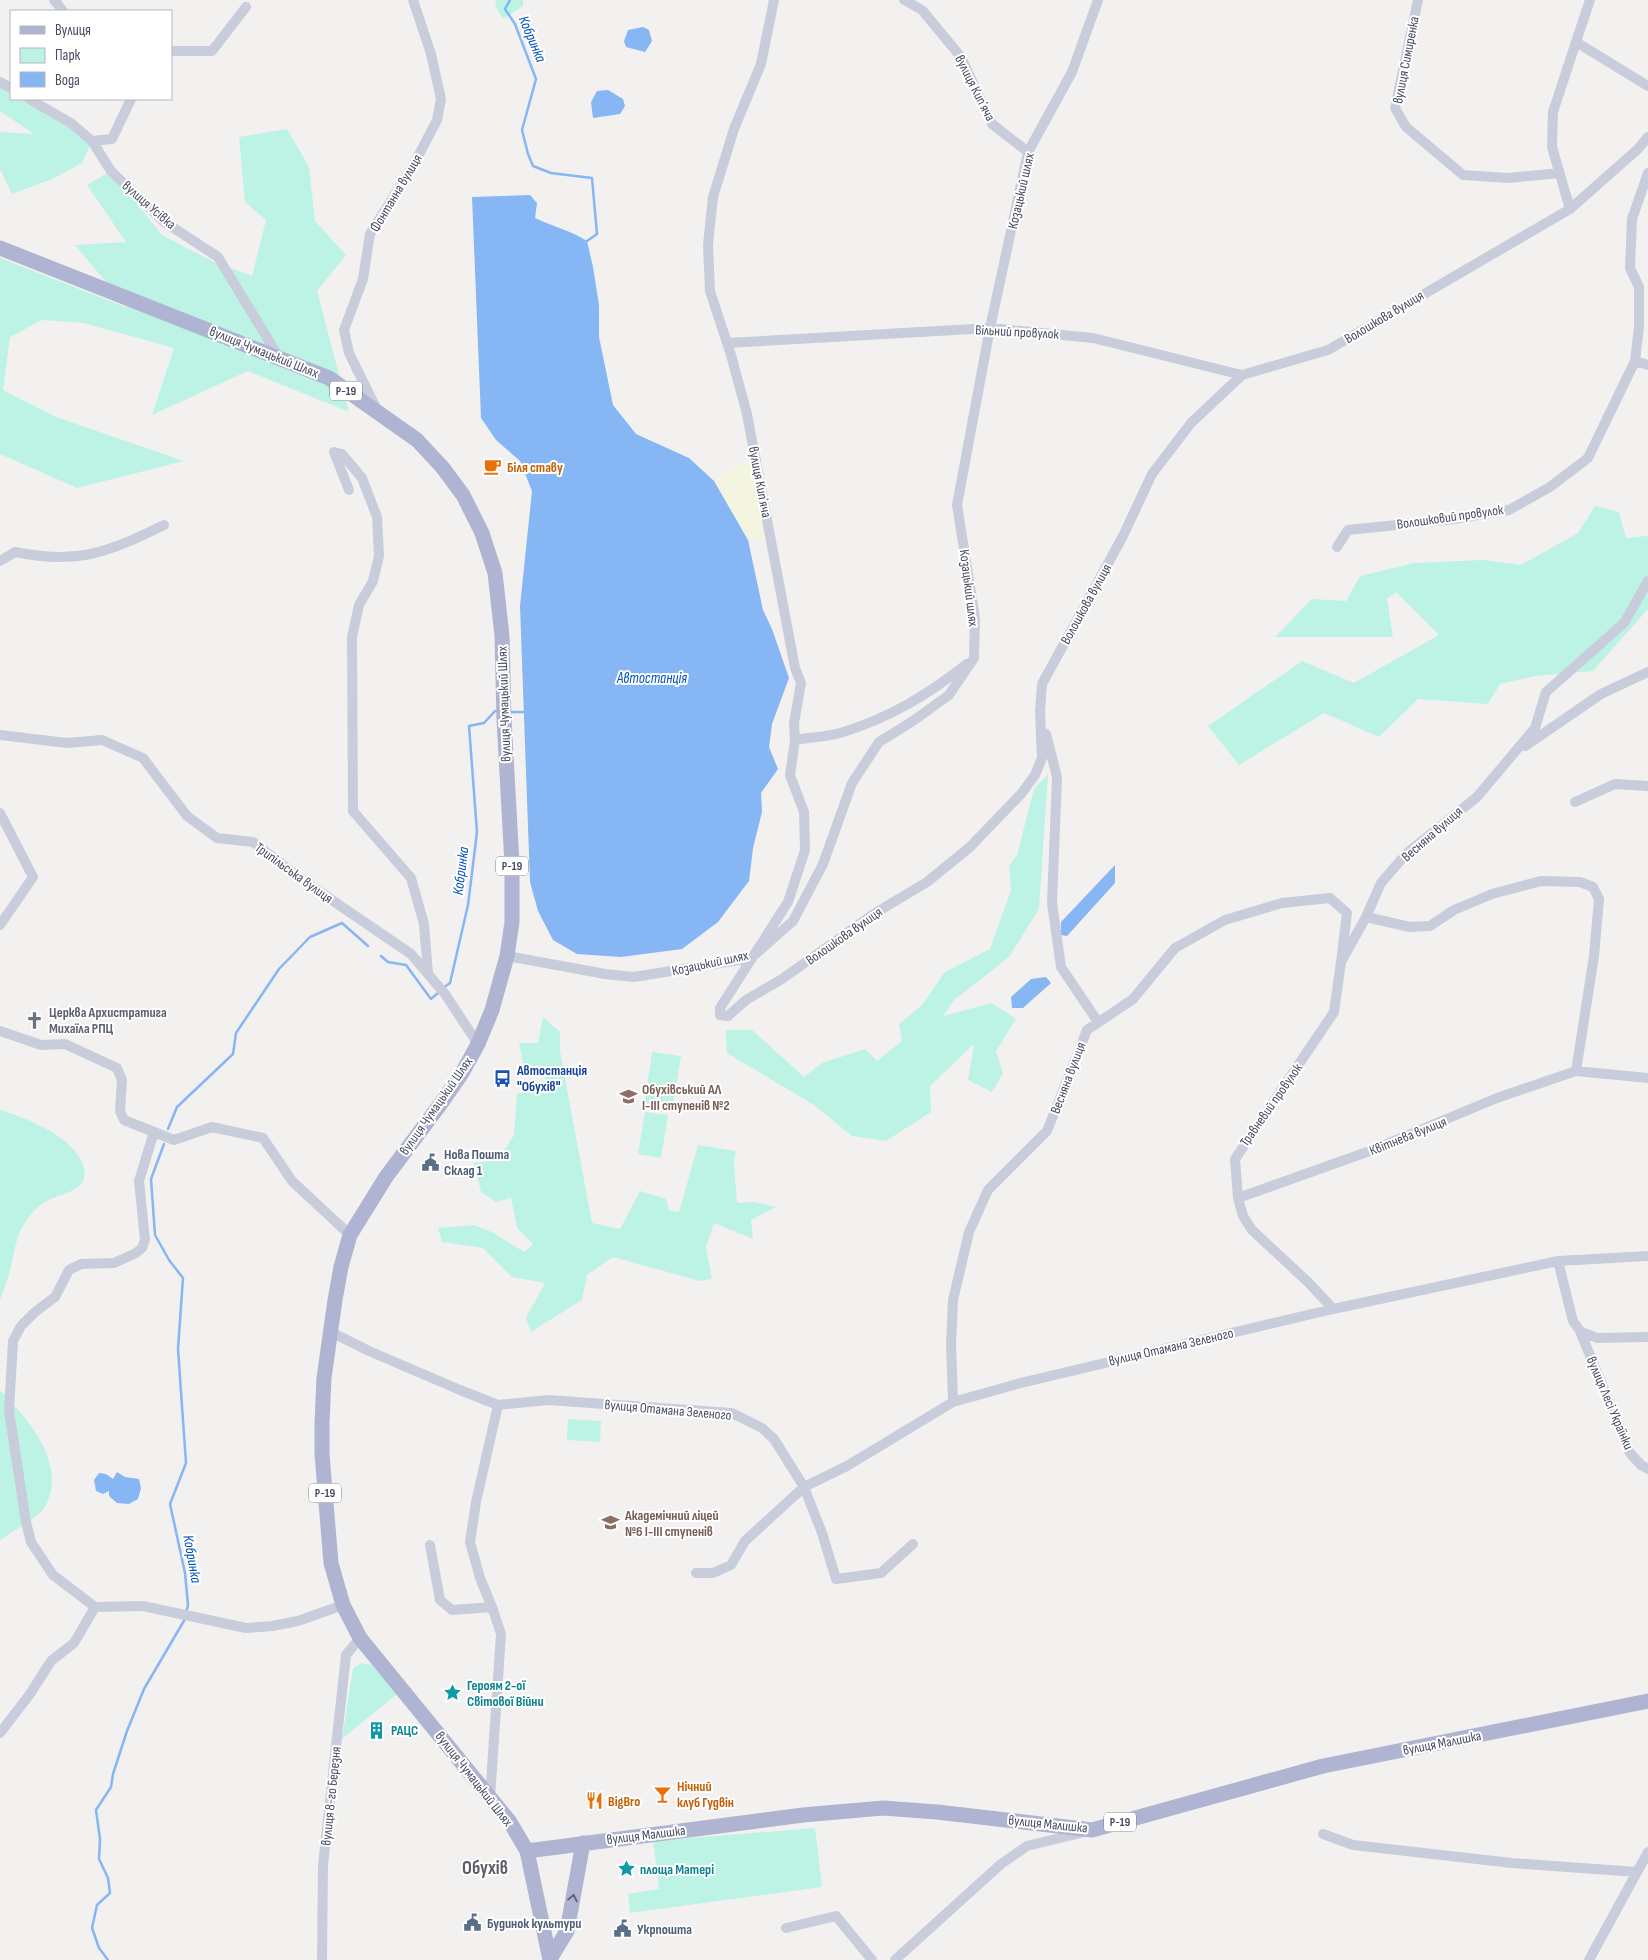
<svg xmlns="http://www.w3.org/2000/svg" width="1648" height="1960" viewBox="0 0 1648 1960" font-family="'Sofia Sans Condensed',sans-serif">
<style>
.green{fill:#bcf3e5}
.sand{fill:#f4f5e1}
.water{fill:#86b6f4}
.lines{fill:none;stroke-linecap:round;stroke-linejoin:round}
.stream{stroke:#86b6f4;stroke-width:2.5}
.minor{stroke:#c9cddb;stroke-width:10}
.primary{stroke:#aeb4d1;stroke-width:15}
.oneway{stroke:#61657c}
.labels{text-anchor:middle;dominant-baseline:central;stroke-width:4;stroke-linejoin:round;paint-order:stroke}
.shield{fill:#fff;stroke:#7e8190;stroke-width:1}
.shield-label{font-size:12px;font-weight:bold;fill:#474b60}
.street-label{font-size:14px;fill:#474b60;stroke:#fff}
.food-label{font-size:14px;font-weight:bold;fill:#c56008;stroke:#fff;text-anchor:start}
.worship-label{font-size:14px;font-weight:bold;fill:#5b616d;stroke:#fff;text-anchor:start}
.transit-label{font-size:14px;font-weight:bold;fill:#164399;stroke:#fff;text-anchor:start}
.education-label{font-size:14px;font-weight:bold;fill:#785e54;stroke:#fff;text-anchor:start}
.service-label{font-size:14px;font-weight:bold;fill:#4e5e75;stroke:#fff;text-anchor:start}
.culture-label{font-size:14px;font-weight:bold;fill:#0d838f;stroke:#fff;text-anchor:start}
.water-label{font-size:15px;font-style:italic;fill:#0052b9;stroke:#fff}
.district-label{font-size:19px;font-weight:bold;fill:#5c5d66;stroke:#fff}
</style>
<rect width="100%" height="100%" fill="#f3f1f0"/>
<path class="green" d="M497 0H523V6L503 19 495 5Z
M0 82 11 88V99H29L92 141 82 163 52 179 12 194 0 169V132L34 134 0 111Z
M287 129 309 167 315 221 346 255 317 291 349 412 248 371 152 415 174 348 84 323 42 320 10 337 3 390 56 417 184 461 77 488 0 454V258L128 308 75 245 126 242 87 185 111 171 162 235 214 262 252 276 266 220 245 202 239 137Z
M1595 506 1619 512 1626 538 1647 536 1648 533V609L1593 671 1536 676 1500 684 1488 704 1418 699 1379 737 1324 713 1239 765 1208 726 1302 661 1354 683 1439 635 1396 592 1387 599 1393 637H1275L1312 599 1346 601 1360 576 1414 563 1483 560 1521 565 1578 533Z
M1048 774 1039 909 1009 957 954 1000 943 1016 992 1003 1016 1019 996 1051 1003 1073 992 1092 968 1080 974 1044 930 1086 931 1112 886 1141 852 1136 814 1105 727 1053 726 1030H752L804 1077 822 1063 865 1049 877 1061 902 1041 899 1024 922 1005 945 972 990 949 1011 890 1009 866 1017 855 1034 789Z
M543 1017 560 1032V1051L592 1223 620 1229 640 1191 666 1199 669 1210 679 1212 698 1145 736 1151 734 1163 737 1203 754 1202 776 1207 751 1220 753 1239 714 1223 706 1247 712 1279 700 1281 613 1257 587 1275 582 1300 531 1332 526 1318 545 1283 512 1277 483 1248 442 1242 438 1228 474 1225 494 1233 524 1252 533 1244 517 1228 511 1198 496 1202 481 1192 474 1163 498 1160 514 1135 517 1094 547 1088 545 1074 523 1063 519 1043H538Z
M652 1052 681 1056 672 1112 644 1108Z
M0 1110C28 1118 77 1138 84 1168 85 1173 85 1179 82 1183 74 1194 55 1195 45 1202 36 1207 29 1216 24 1224 15 1239 13 1259 9 1275 6 1284 3 1292 0 1300Z
M645 1112 668 1115 661 1158 638 1154Z
M0 1390C27 1418 67 1462 46 1505 40 1517 12 1532 0 1540Z
M568 1419 601 1421 600 1442 567 1440Z
M362 1663 372 1665 397 1694 342 1739 353 1668Z
M815 1828 822 1887 630 1913 628 1894 659 1889 653 1841Z"/>
<path class="sand" d="M756 458 771 537 748 540 714 481 734 467Z"/>
<path class="water" d="M643 27 649 30 652 41 645 52 626 47 624 41 628 30Z
M608 90 623 99 625 106 620 114 593 118 591 102 597 91Z
M530 195 537 203 535 218C553 227 570 230 587 241L593 267 599 305V337L613 405 636 434 689 458 714 481 748 540 763 610 772 629 789 678 772 724 769 747 778 769 761 793 762 812 753 848 749 881 718 922 682 949 621 957 577 954 553 940 538 911 530 882 520 606 532 491 520 461 496 440 481 418 472 197Z
M1115 865V883L1067 936 1061 935V922Z
M1046 977 1051 983 1023 1008H1012L1011 997 1031 979Z
M117 1472 125 1477 139 1479 141 1488 138 1499 129 1504 117 1503 109 1496V1491L103 1494 96 1491 94 1480 99 1473 106 1474 113 1479Z"/>
<g class="lines">
<path class="stream" d="M510 0 505 9 515 24 536 79 522 130 528 154 533 166 551 173 592 178 597 234 587 241
M510 712H523
M381 956 388 962 406 965 431 999 439 992
M443 988 450 983 468 905 477 832 469 726 484 723 495 711H499
M168 1129 177 1107 233 1054 236 1033 279 969 310 937 342 923 368 946
M164 1144 151 1179 155 1235 169 1260 183 1278 178 1349 186 1463 170 1504 185 1573 188 1605 186 1613
M108 1960 99 1948 92 1928 97 1905 110 1893 108 1878 99 1859 100 1839 96 1810 111 1787 113 1774 127 1731 144 1689 185 1619"/>
<path class="minor" d="M54 0 63 11
M774 0 761 64 734 129 713 197 708 245 710 291 731 355 747 414 795 668 801 683 794 723 795 740 790 775 804 812 805 850 788 902 720 1008V1015L728 1016 746 1000 782 979 872 915 927 882 970 847 1021 794 1035 775 1042 758 1040 711 1042 684 1123 536 1152 474 1191 423 1242 375 1328 350 1570 209 1638 149 1648 137
M904 0 922 10 961 57 992 124 1028 152
M1418 0 1395 108 1406 127 1463 175 1508 178 1559 173
M1576 42 1590 0
M171 51H212L246 7
M0 82 11 88
M29 99 71 123 92 141 111 171 163 221 218 257 280 359
M92 141 112 139 131 99
M1570 209 1552 147 1553 112 1576 42 1648 86
M727 343 990 328 1093 338 1242 375
M1635 361 1648 365
M377 410 349 353 344 330 363 279 370 234 413 166 437 120 441 99 431 54 413 0
M349 490 334 452 342 454 362 478 377 517 379 556 373 581 359 605 352 637 353 811 411 878 424 924 428 973
M1337 547 1348 530 1454 519 1509 510 1550 487 1588 458 1635 361 1639 327V287L1630 268 1632 219 1648 173
M0 561 15 552C78 565 109 552 164 525
M1046 734 1057 777 1052 903 1061 967 1098 1022
M0 735 67 743 102 740 143 758 187 816 217 838 253 842 301 879 411 954 445 994 478 1044
M795 740C810 737 826 737 840 733 890 718 927 695 967 664
M1525 746 1601 694 1648 672
M1575 802 1615 784 1648 786
M0 813 33 877 0 925
M1366 917 1410 927 1430 926 1454 910 1492 894 1541 881 1580 882 1593 887 1599 899 1594 956 1576 1071 1648 1078
M507 956 605 974 634 977 751 958 793 921 823 864 852 783 879 742 913 721 949 695 974 658 975 618 957 505 990 328 1028 152 1072 72 1098 0
M0 1031 41 1045 65 1044 117 1068 122 1080 120 1111 124 1120 174 1140 212 1127 263 1138 292 1181 350 1235
M1238 1198 1367 1152 1497 1098 1576 1071
M1558 1261 1573 1321 1580 1331 1597 1338 1648 1337
M1333 1309 1309 1283 1252 1230 1243 1216 1238 1198 1235 1159 1334 1012 1341 962
M1580 1331 1630 1453 1641 1465 1648 1469
M331 1332 369 1351 460 1390 498 1405 548 1400 732 1413 762 1428 774 1439 804 1487 847 1466 953 1402 1017 1384 1333 1309 1558 1261 1648 1256
M953 1402 951 1344 953 1300 969 1232 988 1190 1047 1131 1087 1030 1133 999 1175 948 1225 920 1282 903 1330 898 1347 913 1341 962 1366 917 1381 883 1406 854 1477 797 1535 728 1546 692 1624 623 1648 581
M430 1545 440 1600 452 1610 492 1607 480 1578 470 1542 476 1502 498 1405
M696 1573H713L731 1565 745 1541 804 1487 822 1533 836 1579 881 1573 913 1544
M95 1607 53 1575 31 1542 26 1522 9 1411 13 1341 21 1326 35 1312 55 1297 69 1270 81 1264 114 1263 136 1253 142 1248 145 1240 139 1181 154 1132
M0 1733 30 1694 51 1661 74 1643 95 1607 143 1606 246 1628 272 1626 298 1621 343 1605
M490 1798 501 1634 492 1607
M1323 1834 1353 1845 1512 1863 1637 1872
M786 1928 836 1916 872 1960
M322 1960 323 1865 346 1655 360 1638
M895 1960 1001 1864 1027 1846 1085 1832
M1589 1960 1648 1852"/>
<path class="primary" d="M0 248 329 378 417 440 443 468 463 495 482 533 495 573 502 636 504 719 512 864V922L507 956 492 1010 478 1044 462 1073 442 1102 386 1177 350 1235 341 1267 335 1300 324 1378 322 1423V1454L331 1563 343 1605 360 1638 510 1822 527 1851 550 1960
M527 1851 803 1815 883 1808 937 1812 1092 1830 1323 1766 1648 1701
M550 1959 567 1931 583 1843"/>
</g>
<defs><path id="oneway-chevron" d="M-2-3.5L2.5 0L-2 3.5" fill="none" stroke-width="1.6" stroke-linecap="round" stroke-linejoin="round" transform="scale(1.25)"/></defs>
<use class="oneway" href="#oneway-chevron" transform="translate(573 1898) rotate(-79)"/>
<defs>
<symbol id="cafe-bare" viewBox="-9 -9 18 18"><path d="M-5.5-4.5H6V0H3Q3 3.5 0 3.5H-2.5Q-5.5 3.5-5.5 0ZM3-3.2v2h1.7v-2ZM-6 4.5H4V6H-6Z" fill="#e8710a" stroke="#fff" stroke-width="2.5" paint-order="stroke"/></symbol>
<symbol id="church-bare" viewBox="-9 -9 18 18"><path d="M-1.2-6h2.4v3.5h3.3v2.4h-3.3V6h-2.4V-.1h-3.3v-2.4h3.3Z" fill="#6b7280" stroke="#fff" stroke-width="2.5" paint-order="stroke"/></symbol>
<symbol id="bus-bare" viewBox="-9 -9 18 18"><path d="M-5-6H5V4H4V6H2V4H-2V6H-4V4H-5ZM-3.5-4V0h7V-4ZM-3.5 1.2v1.5H-2V1.2ZM2 1.2v1.5H3.5V1.2Z" fill="#1a4fb4" stroke="#fff" stroke-width="2.5" paint-order="stroke"/></symbol>
<symbol id="school-bare" viewBox="-9 -9 18 18"><path d="M0-5L7-2L0 1L-7-2ZM-4 1L0 2.5L4 1V4Q0 6-4 4Z" fill="#8d6e63" stroke="#fff" stroke-width="2.5" paint-order="stroke"/></symbol>
<symbol id="civic-bare" viewBox="-9 -9 18 18"><path d="M-.6-6.5H3V-4.5H.6V-3L4-1V1h2V6H-6V1h2V-1L-.6-3ZM-1.2 2.5V6h2.4V2.5Z" fill="#5c6f8a" stroke="#fff" stroke-width="2.5" paint-order="stroke"/></symbol>
<symbol id="sight-bare" viewBox="-9 -9 18 18"><path d="M0-6L1.8-2.2L6-1.7L2.9 1.2L3.7 5.4L0 3.3L-3.7 5.4L-2.9 1.2L-6-1.7L-1.8-2.2Z" fill="#0f9aa8" stroke="#fff" stroke-width="2.5" paint-order="stroke"/></symbol>
<symbol id="building-bare" viewBox="-9 -9 18 18"><path d="M-4-6H4V6H1V3H-1V6H-4ZM-2.5-4.3h1.7v1.8h-1.7ZM.8-4.3h1.7v1.8H.8ZM-2.5-1h1.7V.8h-1.7ZM.8-1h1.7V.8H.8Z" fill="#0f9aa8" stroke="#fff" stroke-width="2.5" paint-order="stroke"/></symbol>
<symbol id="bar-bare" viewBox="-9 -9 18 18"><path d="M-6-5H6L.8 .8V4.5H3.5V6h-7V4.5H-.8V.8Z" fill="#e8710a" stroke="#fff" stroke-width="2.5" paint-order="stroke"/></symbol>
<symbol id="restaurant-bare" viewBox="-9 -9 18 18"><path d="M-5-6h1v4h1v-4h1v4h1v-4h1v5L-1.5 .5V6h-2V.5L-5-1ZM5-6V6H3V1.5H1.5Q1.5-4 5-6Z" fill="#e8710a" stroke="#fff" stroke-width="2.5" paint-order="stroke"/></symbol>
</defs>
<g fill-rule="evenodd">
<use href="#cafe-bare" x="480" y="454" width="25" height="25"/>
<use href="#church-bare" x="22" y="1008" width="25" height="25"/>
<use href="#bus-bare" x="490" y="1066" width="25" height="25"/>
<use href="#school-bare" x="616" y="1084" width="25" height="25"/>
<use href="#civic-bare" x="418" y="1150" width="25" height="25"/>
<use href="#school-bare" x="598" y="1510" width="25" height="25"/>
<use href="#sight-bare" x="440" y="1680" width="25" height="25"/>
<use href="#building-bare" x="364" y="1718" width="25" height="25"/>
<use href="#bar-bare" x="650" y="1782" width="25" height="25"/>
<use href="#restaurant-bare" x="582" y="1788" width="25" height="25"/>
<use href="#sight-bare" x="614" y="1856" width="25" height="25"/>
<use href="#civic-bare" x="460" y="1910" width="25" height="25"/>
<use href="#civic-bare" x="610" y="1916" width="25" height="25"/>
</g>
<g class="labels">
<g class="shield">
<rect x="330" y="381.5" width="32" height="19" rx="4"/>
<rect x="496" y="856.5" width="32" height="19" rx="4"/>
<rect x="309" y="1483.5" width="32" height="19" rx="4"/>
<rect x="1104" y="1812.5" width="32" height="19" rx="4"/>
</g>
<g class="shield-label">
<text x="346" y="391">Р-19</text>
<text x="512" y="866">Р-19</text>
<text x="325" y="1493">Р-19</text>
<text x="1120" y="1822">Р-19</text>
</g>
<g class="street-label">
<text transform="translate(1406 60) rotate(-79)">вулиця Симиренка</text>
<text transform="translate(975 88) rotate(63)">вулиця Кипʼяча</text>
<text transform="translate(1021 191) rotate(-77)">Козацький шлях</text>
<text transform="translate(396 193) rotate(-59)">Фонтанна вулиця</text>
<text transform="translate(149 205) rotate(41)">вулиця Усівка</text>
<text transform="translate(1384 317) rotate(-31)">Волошкова вулиця</text>
<text transform="translate(1017 332) rotate(3)">Вільний провулок</text>
<text transform="translate(264 352) rotate(22)">вулиця Чумацький Шлях</text>
<text transform="translate(760 482) rotate(79)">вулиця Кипʼяча</text>
<text transform="translate(1450 517) rotate(-8)">Волошковий провулок</text>
<text transform="translate(969 588) rotate(83)">Козацький шлях</text>
<text transform="translate(1086 604) rotate(-61)">Волошкова вулиця</text>
<text transform="translate(504 704) rotate(-92)">вулиця Чумацький Шлях</text>
<text transform="translate(1432 834) rotate(-41)">Весняна вулиця</text>
<text transform="translate(294 873) rotate(36)">Трипільська вулиця</text>
<text transform="translate(844 936) rotate(-35)">Волошкова вулиця</text>
<text transform="translate(710 963) rotate(-12)">Козацький шлях</text>
<text transform="translate(1068 1078) rotate(-69)">Весняна вулиця</text>
<text transform="translate(1271 1105) rotate(-55)">Травневий провулок</text>
<text transform="translate(436 1106) rotate(-55)">вулиця Чумацький Шлях</text>
<text transform="translate(1408 1136) rotate(-22)">Квітнева вулиця</text>
<text transform="translate(1171 1347) rotate(-13)">вулиця Отамана Зеленого</text>
<text transform="translate(1610 1403) rotate(67)">вулиця Лесі Українки</text>
<text transform="translate(668 1410) rotate(5)">вулиця Отамана Зеленого</text>
<text transform="translate(1442 1743) rotate(-11)">вулиця Малишка</text>
<text transform="translate(474 1779) rotate(52)">вулиця Чумацький Шлях</text>
<text transform="translate(331 1796) rotate(-84)">вулиця 8-го Березня</text>
<text transform="translate(1048 1824) rotate(6)">вулиця Малишка</text>
<text transform="translate(646 1835) rotate(-7)">вулиця Малишка</text>
</g>
<g class="food-label">
<text x="507" y="467">Біля ставу</text>
<text x="677" y="1786">Нічний<tspan x="677" dy="16">клуб Гудвін</tspan></text>
<text x="608" y="1801">BigBro</text>
</g>
<g class="worship-label">
<text x="49" y="1012">Церква Архистратига<tspan x="49" dy="16">Михаїла РПЦ</tspan></text>
</g>
<g class="transit-label">
<text x="517" y="1070">Автостанція<tspan x="517" dy="16">"Обухів"</tspan></text>
</g>
<g class="education-label">
<text x="642" y="1089">Обухівський АЛ<tspan x="642" dy="16">І-ІІІ ступенів №2</tspan></text>
<text x="625" y="1515">Академічний ліцей<tspan x="625" dy="16">№6 І-ІІІ ступенів</tspan></text>
</g>
<g class="service-label">
<text x="444" y="1154">Нова Пошта<tspan x="444" dy="16">Склад 1</tspan></text>
<text x="487" y="1923">Будинок культури</text>
<text x="637" y="1929">Укрпошта</text>
</g>
<g class="culture-label">
<text x="467" y="1685">Героям 2-ої<tspan x="467" dy="16">Світової Війни</tspan></text>
<text x="391" y="1730">РАЦС</text>
<text x="640" y="1869">площа Матері</text>
</g>
<g class="water-label">
<text transform="translate(532 39) rotate(67)">Кобринка</text>
<text x="652" y="678">Автостанція</text>
<text transform="translate(461 871) rotate(-83)">Кобринка</text>
<text transform="translate(192 1559) rotate(80)">Кобринка</text>
</g>
<g class="district-label">
<text x="485" y="1868">Обухів</text>
</g>
</g>
<rect x="10" y="10" width="162" height="90" fill="#ffffff" stroke="#b5b7bf"/>
<rect x="20" y="26" width="25" height="8" fill="#aeb4d1" stroke="#b5b7bf"/>
<text x="55" y="35" font-size="15" fill="#474b60">Вулиця</text>
<rect x="20" y="48" width="25" height="15" fill="#bcf3e5" stroke="#b5b7bf"/>
<text x="55" y="60" font-size="15" fill="#474b60">Парк</text>
<rect x="20" y="72" width="25" height="15" fill="#86b6f4" stroke="#b5b7bf"/>
<text x="55" y="85" font-size="15" fill="#474b60">Вода</text>
</svg>
